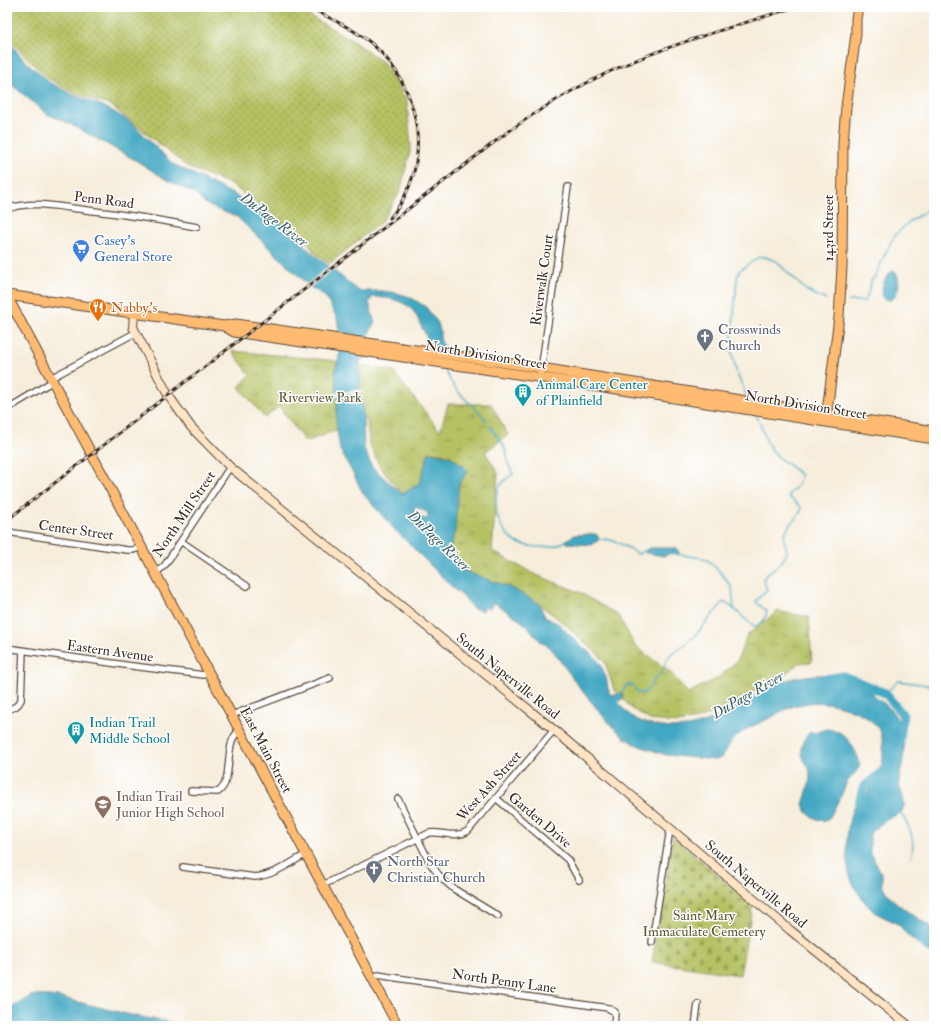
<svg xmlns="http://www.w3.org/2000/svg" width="941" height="1033" viewBox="0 0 941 1033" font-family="'IM FELL Double Pica',serif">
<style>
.grass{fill:url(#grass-dots);stroke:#787640}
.cemetery{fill:url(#cemetery-stones);stroke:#787640}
.park{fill:url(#park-tufts);stroke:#787640}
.water{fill:#42a7c2;stroke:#3e6870;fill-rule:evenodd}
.pier{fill:#f6eddb}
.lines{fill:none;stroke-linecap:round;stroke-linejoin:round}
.stream{stroke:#42a7c2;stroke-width:1.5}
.river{stroke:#42a7c2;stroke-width:9}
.street-casing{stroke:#57473a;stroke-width:8}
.secondary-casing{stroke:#57473a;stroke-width:10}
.primary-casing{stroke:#57473a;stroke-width:11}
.street{stroke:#fff;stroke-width:5.5}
.secondary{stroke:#ffe4c6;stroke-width:8}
.primary{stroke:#febb71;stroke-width:9}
.rail-casing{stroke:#3b2a1e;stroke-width:3}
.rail{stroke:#fff;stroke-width:1.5;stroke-dasharray:4.5;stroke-linecap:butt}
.labels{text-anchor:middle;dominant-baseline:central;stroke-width:3;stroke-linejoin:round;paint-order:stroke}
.street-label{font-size:14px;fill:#3b2a1e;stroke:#fff}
.shop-label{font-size:14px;fill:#366cbe;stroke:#fff;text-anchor:start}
.food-label{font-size:14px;fill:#c56008;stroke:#fff;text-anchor:start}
.worship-label{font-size:14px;fill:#5b616d;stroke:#fff;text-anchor:start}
.culture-label{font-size:14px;fill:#0d838f;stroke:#fff;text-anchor:start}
.park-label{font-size:14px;fill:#605733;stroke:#fff}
.education-label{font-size:14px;fill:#785e54;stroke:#fff;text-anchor:start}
.water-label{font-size:15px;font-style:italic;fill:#3e6268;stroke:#fff}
</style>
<defs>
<pattern id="grass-dots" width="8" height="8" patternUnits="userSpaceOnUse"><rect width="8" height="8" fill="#b5c163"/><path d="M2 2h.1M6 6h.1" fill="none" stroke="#949d51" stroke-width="1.8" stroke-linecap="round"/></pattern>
<pattern id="cemetery-stones" width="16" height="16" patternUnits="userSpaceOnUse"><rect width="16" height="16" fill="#b5c163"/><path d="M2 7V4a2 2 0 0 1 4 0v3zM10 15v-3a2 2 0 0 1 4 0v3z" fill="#949d51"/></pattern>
<pattern id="park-tufts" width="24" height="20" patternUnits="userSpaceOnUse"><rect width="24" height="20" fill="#b5c163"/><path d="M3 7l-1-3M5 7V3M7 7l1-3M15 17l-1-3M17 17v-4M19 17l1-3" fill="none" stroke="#949d51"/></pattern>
</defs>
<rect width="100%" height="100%" fill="#fff"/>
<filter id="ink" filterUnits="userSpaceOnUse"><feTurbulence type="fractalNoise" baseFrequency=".025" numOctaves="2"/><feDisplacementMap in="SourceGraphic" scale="8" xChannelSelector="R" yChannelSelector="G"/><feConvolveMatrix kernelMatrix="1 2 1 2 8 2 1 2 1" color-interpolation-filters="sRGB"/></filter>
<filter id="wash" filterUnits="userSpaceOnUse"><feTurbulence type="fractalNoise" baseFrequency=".012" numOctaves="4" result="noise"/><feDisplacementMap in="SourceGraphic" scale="16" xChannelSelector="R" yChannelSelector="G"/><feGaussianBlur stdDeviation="0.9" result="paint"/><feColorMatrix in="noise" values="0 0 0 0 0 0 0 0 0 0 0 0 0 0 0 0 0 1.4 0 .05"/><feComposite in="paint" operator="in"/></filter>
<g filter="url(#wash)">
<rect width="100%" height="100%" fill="#f6eddb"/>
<path class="grass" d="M7 7H293L349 38 384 63 407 101 411 148 400 192 382 221 329 264 314 252 305 238 230 184 189 168 112 106 71 92 46 77 7 38Z"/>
<path class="cemetery" d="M673 837 753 904 740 975 652 962Z"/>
<path class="park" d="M232 351 329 360 393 371 440 431 448 404H491L508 435 485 452 498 473 492 551 534 574 579 592 618 615 635 646 670 672 688 693 718 678 737 661 747 635 778 611 809 617 812 662 799 663 785 674 764 685 731 705 701 718 678 723 650 720 631 708 614 689 604 660 566 625 539 604 500 584 459 569 448 555 459 484 468 471C456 458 447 452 429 452 425 461 426 475 419 484 416 488 407 491 402 494L380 467 369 444 367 419 305 442 279 406 265 418 239 387 250 375Z"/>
<path class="water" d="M7 40 25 61 49 82 71 94 103 106 123 117 134 125 173 164 235 195 286 226 310 251 359 291H382L397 293 410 297 426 307 438 323 440 331V338L444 350 430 348 428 346C428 339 426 335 422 328 419 321 415 311 409 307 399 299 384 297 372 297L369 303 375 323 369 333 368 357 362 359 360 363V390L363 414 364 448 372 467 402 494 419 484 429 452C448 455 454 456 468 471L459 484 455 531 448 555 459 569 509 587 539 603 545 617 559 624 580 645 595 657 601 665 606 677 609 692 611 695 622 694 624 697 618 702C626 714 638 722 652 725 688 734 716 720 746 702 755 696 763 690 772 686 789 677 812 674 831 675 845 677 860 684 870 692 873 695 875 698 879 700 886 704 891 709 896 717 899 724 903 737 904 746 905 758 900 769 899 782 899 792 908 801 902 811 900 814 897 814 894 816 886 819 879 826 872 831L870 834V853L882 874V886L890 897 904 909 934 929V950C927 947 919 944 912 939 907 936 904 930 900 926 891 919 880 917 871 909 863 901 855 890 851 879 844 863 846 827 852 811 854 804 862 799 867 793 872 786 880 771 882 763 884 751 884 738 878 728 866 710 824 698 804 704 797 705 790 707 784 710 778 712 774 717 768 719 757 724 744 729 734 739 727 745 726 759 715 760L666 755 639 746 623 737 609 723 583 692 550 647 541 642 528 627 516 617 493 602 490 609 486 607 483 611 472 608 465 598 453 588 394 529 365 496 360 488 356 479 340 450 336 424 337 392 335 371 340 353 339 331 337 318 325 296 310 287 237 217 216 209 204 203 195 194 165 179 137 161 72 125 47 114 7 81ZM416 507 428 513V517L426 519C420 517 416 516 414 510Z
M894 270C902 279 899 293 891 300L884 299 881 296C882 285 885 276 894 270Z
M589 534H596L600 539 592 545 567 543 565 541 574 535Z
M649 548H677L680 555 674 552 664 556 646 553 644 551Z
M826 729C832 730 837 730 842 734 850 740 858 754 860 764L858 769 847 782 842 794 830 817 825 821C814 819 806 815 803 804 806 795 810 784 810 774 810 768 807 765 804 760 799 751 802 738 810 732L815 733Z
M37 995 58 997 135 1016 194 1026H7V1007L11 1008 31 996Z"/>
<path class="pier" d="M331 265 335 268 309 288 306 285Z
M362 390V393L335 396V393Z"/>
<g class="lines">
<path class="stream" d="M849 301H864L867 297 871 281 876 275 885 254 895 235 910 221 928 210 930 206 934 204
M444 367C448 378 454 388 462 396 470 404 480 411 487 421
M748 398 737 374 731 349 737 278 740 270 759 257H765L776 261 807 291 826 300
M489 425 503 444 507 454 508 464 513 474C510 476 506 479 503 482 492 494 495 519 505 531 508 535 511 540 516 542 526 547 543 548 555 546 559 545 563 542 566 541
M600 539C614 538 626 547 638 554L644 551
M668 553 703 558 710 562 723 575 732 588 734 608
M885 693 899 681 934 686
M619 695 626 686 631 684 634 686 637 692 643 693 647 691 652 682 660 675 664 668 667 659 672 653 678 650 695 636 723 602C736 607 743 620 755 626 762 625 766 618 767 611L758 604 756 601 767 589 763 579C769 570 780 566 785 557 790 549 783 544 784 536 786 526 795 520 801 511V507L789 497V494L797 486 801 476C795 468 784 463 777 456 768 448 766 439 762 429 761 424 758 419 756 415
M900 813C910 824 917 845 910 859"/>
<path class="river" d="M825 679 843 676 885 693 903 715 899 746
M857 812 863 788 884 770
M919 940 934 951"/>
</g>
</g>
<g filter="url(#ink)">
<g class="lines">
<defs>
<path id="street" d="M7 209C33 200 59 207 86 210 123 214 160 220 197 227
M540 377 568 187
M51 378 135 333
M7 409 53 381
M7 532 127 550H133L142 547
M182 542 247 586
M156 573 165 565 230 467
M7 648 132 666 204 675 209 672
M7 709C14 709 18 706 21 700L23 651
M232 715 330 678
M191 791 218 792C233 782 225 752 234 737 235 734 238 732 240 730
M496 798 568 860 579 880
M398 799 430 863 441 878 454 889 498 916
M183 867 255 877C274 875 289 864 306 854
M323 885 429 833C443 831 454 839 468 831L554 730
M652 942 670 829
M372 977 378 975 390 977 608 1008 615 1012 614 1026
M695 1026 698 1004"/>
<path id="secondary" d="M134 314 133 327 168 395 191 427 230 467 554 730 790 930 909 1026"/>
<path id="primary" d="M7 295 224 326 236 324 541 368 934 431
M7 296 398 1026
M224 326 234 332 604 387 934 439
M826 419 839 317 842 267 843 142 846 107 856 34V19L858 7"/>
</defs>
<use href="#street" class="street-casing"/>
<use href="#secondary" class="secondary-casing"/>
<use href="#primary" class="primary-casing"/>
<use href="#street" class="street"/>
<use href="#secondary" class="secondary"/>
<use href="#primary" class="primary"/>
<defs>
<path id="rail" d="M308 7C329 18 353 28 371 43 422 86 435 166 390 218
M7 520 488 147C529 115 572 88 620 67 676 42 736 26 795 7"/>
</defs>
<use href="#rail" class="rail-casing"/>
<use href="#rail" class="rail"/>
</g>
</g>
<defs>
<symbol id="supermarket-pin" viewBox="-11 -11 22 30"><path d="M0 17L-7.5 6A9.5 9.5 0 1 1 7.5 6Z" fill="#3f7fe0" stroke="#fff"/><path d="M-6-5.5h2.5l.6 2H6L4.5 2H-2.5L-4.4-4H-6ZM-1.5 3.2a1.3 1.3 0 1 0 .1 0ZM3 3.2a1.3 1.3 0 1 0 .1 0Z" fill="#fff"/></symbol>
<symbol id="restaurant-pin" viewBox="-11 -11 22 30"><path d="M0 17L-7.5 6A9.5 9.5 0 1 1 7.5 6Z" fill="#e8710a" stroke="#fff"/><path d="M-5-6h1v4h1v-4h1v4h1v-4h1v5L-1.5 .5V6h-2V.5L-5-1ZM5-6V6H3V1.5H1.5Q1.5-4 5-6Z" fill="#fff"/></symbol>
<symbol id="church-pin" viewBox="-11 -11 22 30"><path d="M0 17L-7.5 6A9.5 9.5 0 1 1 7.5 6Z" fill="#6b7280" stroke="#fff"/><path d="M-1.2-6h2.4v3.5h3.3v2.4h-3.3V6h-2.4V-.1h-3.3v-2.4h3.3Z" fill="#fff"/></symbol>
<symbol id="building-pin" viewBox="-11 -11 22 30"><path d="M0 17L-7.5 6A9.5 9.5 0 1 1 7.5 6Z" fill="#0f9aa8" stroke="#fff"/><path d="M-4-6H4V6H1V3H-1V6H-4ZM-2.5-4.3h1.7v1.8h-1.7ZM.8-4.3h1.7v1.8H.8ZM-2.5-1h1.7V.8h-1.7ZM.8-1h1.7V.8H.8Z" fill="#fff"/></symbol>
<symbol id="school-pin" viewBox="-11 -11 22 30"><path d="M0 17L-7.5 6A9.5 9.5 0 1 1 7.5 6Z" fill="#8d6e63" stroke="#fff"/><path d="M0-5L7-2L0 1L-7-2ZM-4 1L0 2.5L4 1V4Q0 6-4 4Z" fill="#fff"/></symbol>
</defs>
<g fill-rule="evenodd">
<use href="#supermarket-pin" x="71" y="238" width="20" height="27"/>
<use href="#restaurant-pin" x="88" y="297" width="20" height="27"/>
<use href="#church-pin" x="695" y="327" width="20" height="27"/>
<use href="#building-pin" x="513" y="382" width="20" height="27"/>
<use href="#building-pin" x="66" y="720" width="20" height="27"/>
<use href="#school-pin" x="93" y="794" width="20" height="27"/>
<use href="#church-pin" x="364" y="859" width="20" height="27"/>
</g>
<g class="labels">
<g class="street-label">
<text transform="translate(104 200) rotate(7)">Penn Road</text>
<text transform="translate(828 228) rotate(-90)">143rd Street</text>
<text transform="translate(542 280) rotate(-82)">Riverwalk Court</text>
<text transform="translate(486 355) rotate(9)">North Division Street</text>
<text transform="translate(806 405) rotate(9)">North Division Street</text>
<text transform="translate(184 514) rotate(-56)">North Mill Street</text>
<text transform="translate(76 530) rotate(8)">Center Street</text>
<text transform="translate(110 651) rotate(8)">Eastern Avenue</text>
<text transform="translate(508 676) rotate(39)">South Naperville Road</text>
<text transform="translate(266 750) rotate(62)">East Main Street</text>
<text transform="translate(489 786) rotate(-48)">West Ash Street</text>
<text transform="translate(540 820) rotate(40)">Garden Drive</text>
<text transform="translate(756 884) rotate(40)">South Naperville Road</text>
<text transform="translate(504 981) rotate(8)">North Penny Lane</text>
</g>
<g class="shop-label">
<text x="94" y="240">Casey's<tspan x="94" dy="16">General Store</tspan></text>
</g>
<g class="food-label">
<text x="111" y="307">Nabby’s</text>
</g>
<g class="worship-label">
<text x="718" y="329">Crosswinds<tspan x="718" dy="16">Church</tspan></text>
<text x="387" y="861">North Star<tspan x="387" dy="16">Christian Church</tspan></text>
</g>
<g class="culture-label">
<text x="536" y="384">Animal Care Center<tspan x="536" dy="16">of Plainfield</tspan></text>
<text x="89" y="722">Indian Trail<tspan x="89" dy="16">Middle School</tspan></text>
</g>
<g class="park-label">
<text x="320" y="397">Riverview Park</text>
<text x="704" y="915">Saint Mary<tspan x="704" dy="16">Immaculate Cemetery</tspan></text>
</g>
<g class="education-label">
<text x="116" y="796">Indian Trail<tspan x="116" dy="16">Junior High School</tspan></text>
</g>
<g class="water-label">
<text transform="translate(274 220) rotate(37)">DuPage River</text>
<text transform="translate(439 541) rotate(44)">DuPage River</text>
<text transform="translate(748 695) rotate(-30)">DuPage River</text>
</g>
</g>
<rect width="941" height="1033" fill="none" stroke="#fff" stroke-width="24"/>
</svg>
